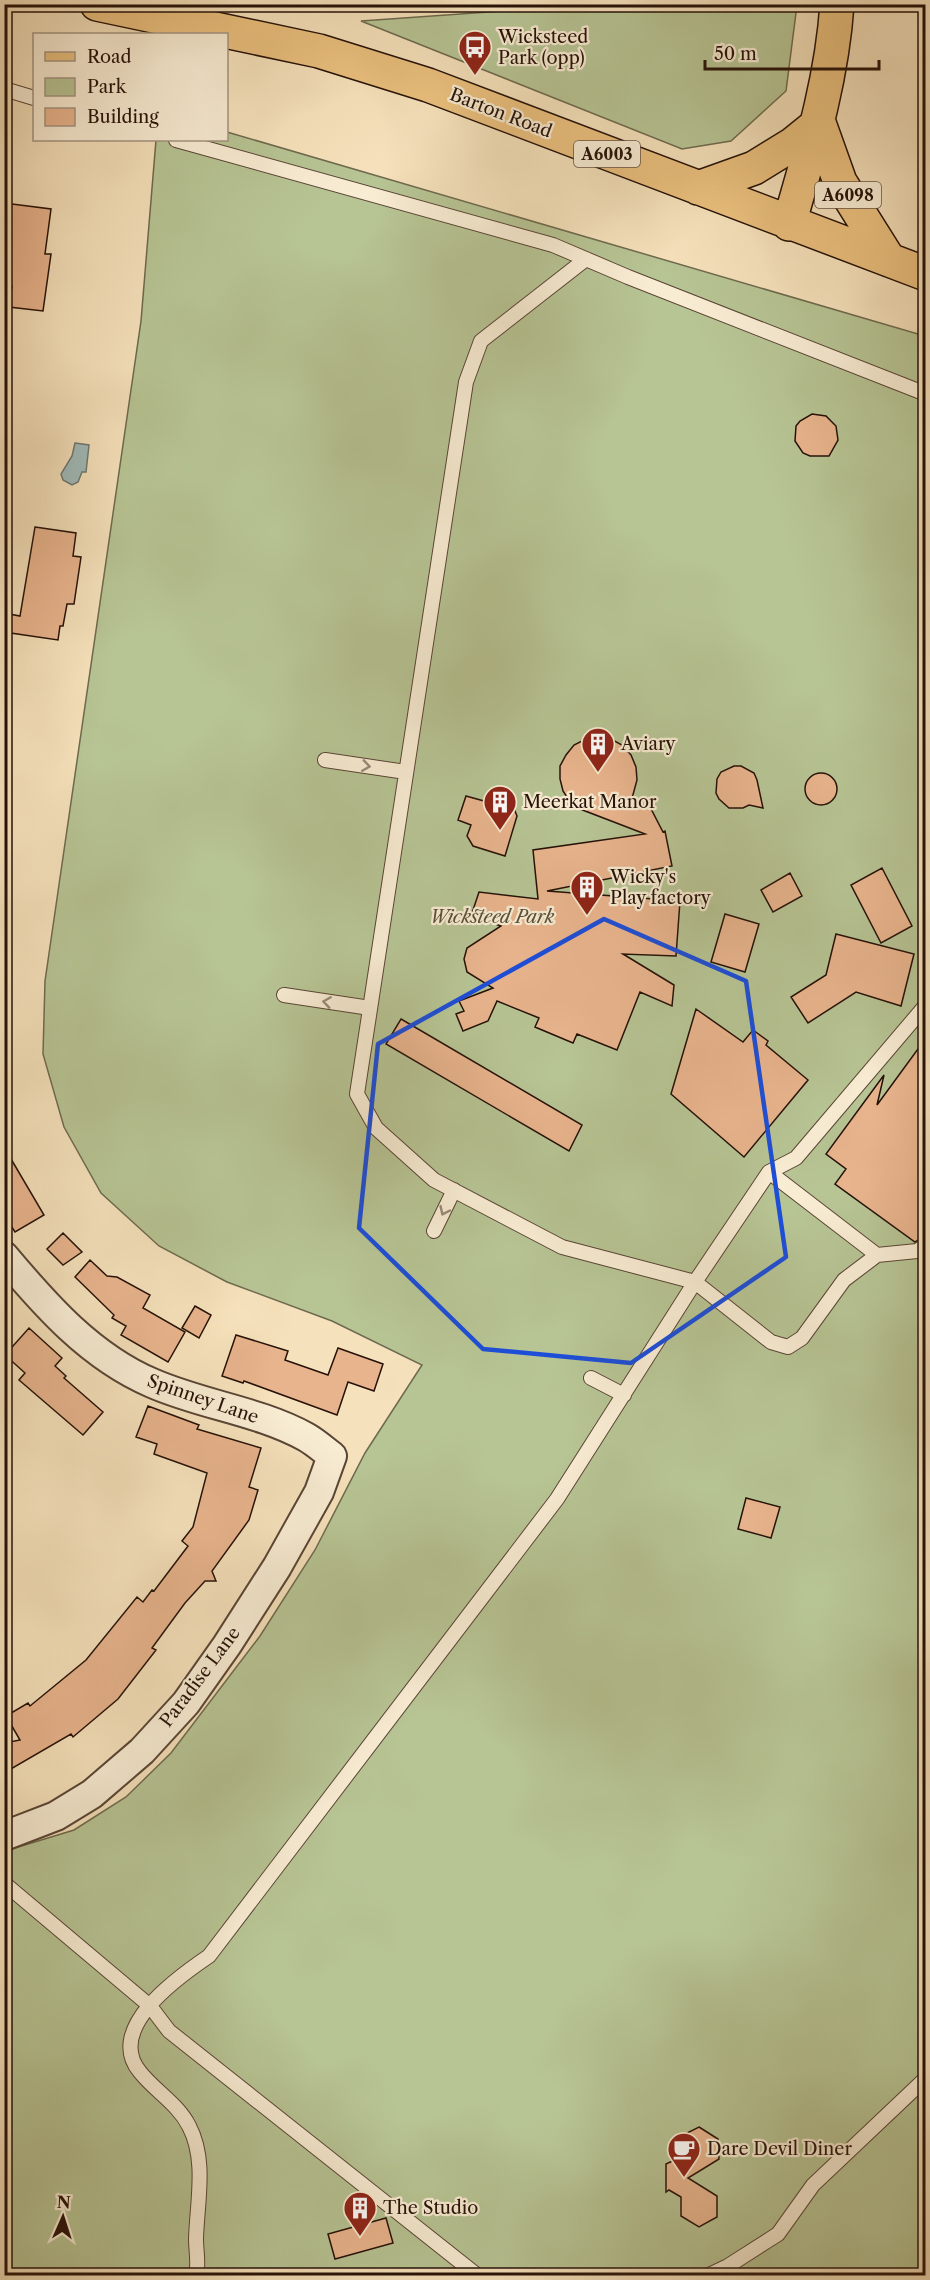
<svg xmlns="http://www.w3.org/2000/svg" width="930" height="2280" viewBox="0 0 930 2280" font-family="'Libre Caslon Text',serif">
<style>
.green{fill:#b7c494;stroke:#6e6a4e;stroke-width:1.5}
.water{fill:#a0bbba;stroke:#6f7773;stroke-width:1.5}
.building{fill:#e8b48d;stroke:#251108;stroke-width:1.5}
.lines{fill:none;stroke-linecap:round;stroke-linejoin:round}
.lane-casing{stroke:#594535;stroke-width:16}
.street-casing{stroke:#594535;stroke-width:32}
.primary-casing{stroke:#251108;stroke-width:36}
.lane{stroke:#f8ecd3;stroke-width:14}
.street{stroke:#f8ecd3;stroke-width:28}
.primary{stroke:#eac07e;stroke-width:33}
.oneway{stroke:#998978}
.marked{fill:none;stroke:#1d4ed8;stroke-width:4.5;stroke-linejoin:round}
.labels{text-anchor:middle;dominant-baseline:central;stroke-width:4.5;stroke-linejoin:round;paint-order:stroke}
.shield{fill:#f8ecd3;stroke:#645345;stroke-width:1.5}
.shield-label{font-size:16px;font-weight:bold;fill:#251108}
.poi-label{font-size:18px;fill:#251108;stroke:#f8ecd3;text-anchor:start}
.street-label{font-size:18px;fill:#251108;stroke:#f8ecd3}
.park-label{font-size:18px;font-style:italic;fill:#585039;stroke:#f8ecd3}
</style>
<rect width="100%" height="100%" fill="#f5e1bb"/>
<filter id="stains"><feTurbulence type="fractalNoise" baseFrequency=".00333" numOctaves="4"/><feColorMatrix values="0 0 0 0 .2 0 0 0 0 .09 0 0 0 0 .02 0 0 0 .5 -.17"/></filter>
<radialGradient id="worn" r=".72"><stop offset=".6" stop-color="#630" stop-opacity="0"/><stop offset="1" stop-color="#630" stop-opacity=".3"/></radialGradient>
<path class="green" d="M587 5H797L786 91 731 141 682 149 361 21Z
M227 132 925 336V2275L5 2276V1851L74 1830 126 1797 171 1753 260 1636 315 1550 365 1453 422 1365 332 1321 227 1282 159 1246 101 1193 64 1127 43 1054 45 981 141 321 156 140H226Z"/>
<path class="water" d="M75 443 89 445 86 472H82L78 482 72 485 63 480 61 474 72 456Z"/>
<path class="building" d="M4 203 51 209 45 254H51L43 311 9 307 12 286H8L11 268 4 267Z
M812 414 826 416 836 426 838 440 829 456H810L803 453 795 441 796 426 800 421Z
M35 527 76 533 73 556 81 557 74 604H67L63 626H60L58 640 4 632V613L20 616Z
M598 737 611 739 622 745 631 755 636 767 637 780 631 802 650 807 663 832 665 831 672 866 547 891 680 901 676 956 623 954 674 985 672 1006 640 992 617 1050 577 1034 573 1043 535 1027 539 1018 497 1001 488 1021 463 1031 456 1014 464 1011 459 1001 493 988 467 972 464 959 467 948 501 926 471 916 479 892 538 899 533 850 645 834 580 809 570 802 563 791 560 779V766L566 755 574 745 586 739Z
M734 766H741L754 773 757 780 763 808 749 805 743 808H729L719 799 716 793 717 779 721 772Z
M805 789a16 16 0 1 1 32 0a16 16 0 1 1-32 0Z
M466 796 495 804 496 801 513 806 517 816 505 856 473 846 467 836 471 825 458 820Z
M882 868 912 926 881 943 851 885Z
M790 873 802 896 773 912 761 890Z
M725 914 759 924 745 972 711 962Z
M836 934 914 954 901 1006 856 992 808 1023 791 997 826 975Z
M696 1009 743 1042 753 1030 768 1041 766 1045 808 1080 744 1157 671 1094Z
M401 1019 582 1125 569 1151 386 1044Z
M926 1038V1236L915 1242 835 1184 846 1169 826 1154 884 1075 877 1105Z
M4 1147 44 1215 15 1232 4 1215Z
M63 1233 82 1252 63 1265 47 1249Z
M90 1260 107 1276 117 1277 150 1295 143 1308 185 1332 168 1362 121 1335 126 1326 112 1318 114 1315 75 1277Z
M195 1306 211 1315 199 1338 182 1328Z
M29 1328 62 1358 55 1366 66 1376 64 1378 103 1412 83 1435 19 1380 25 1373 5 1355Z
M236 1335 288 1351 285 1360 328 1375 338 1348 383 1364 374 1391 348 1382 337 1415 244 1381 243 1383 222 1376Z
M148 1406 199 1425 197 1429 261 1448 249 1487 258 1490 249 1520 212 1571 216 1581H205L185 1603 152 1648 156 1650 118 1699 73 1737 71 1734 4 1773V1743L20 1740 6 1716 28 1703 30 1706 86 1660 137 1597 143 1602 152 1590 154 1591 188 1546 182 1541 193 1527 207 1473 154 1454 157 1444 136 1437Z
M746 1498 780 1507 771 1538 738 1529Z
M699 2127 718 2139 719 2159 688 2178 717 2196V2217L699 2227 681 2216V2197L669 2190 666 2192V2164L681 2157V2136Z
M386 2218 393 2243 335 2259 328 2234Z"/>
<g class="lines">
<defs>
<path id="lane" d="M4 89 34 98
M176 140 553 245 628 277 926 394
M586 259 481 341 466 382 357 1094 376 1128 434 1180 562 1247 695 1282 771 1342 788 1347 802 1338 844 1280 877 1255 917 1251 926 1245
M325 760 406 772
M284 995 370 1008
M769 1172 877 1255
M434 1231 454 1190
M591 1378 624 1395
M4 1883 150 2006 169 2031 478 2276
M196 2276C199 2264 196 2251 196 2239 197 2202 207 2160 189 2126 178 2104 155 2091 140 2072 104 2029 178 1977 209 1956L557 1499 695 1282 769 1172 796 1158 926 1005
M707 2276 728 2266 778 2234 813 2185 926 2078"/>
<path id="street" d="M4 1256C46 1306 91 1357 152 1383 202 1405 259 1411 306 1437 315 1442 324 1450 332 1456L319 1492 277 1567 227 1645 186 1703 142 1751 92 1794 56 1816 4 1836"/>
<path id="primary" d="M97 4 319 51 428 85 926 274
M819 123 840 182 889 260
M698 188 754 168 793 144 819 123
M789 224C810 151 832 80 837 4"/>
</defs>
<use href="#lane" class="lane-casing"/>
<use href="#street" class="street-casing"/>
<use href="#primary" class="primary-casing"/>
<use href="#lane" class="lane"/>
<use href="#street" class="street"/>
<use href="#primary" class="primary"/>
</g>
<defs><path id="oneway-chevron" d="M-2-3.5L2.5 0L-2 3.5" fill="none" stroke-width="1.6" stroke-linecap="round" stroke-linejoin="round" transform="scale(1.5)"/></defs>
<g class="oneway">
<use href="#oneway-chevron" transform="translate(366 766) rotate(8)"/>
<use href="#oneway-chevron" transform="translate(327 1002) rotate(-172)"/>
<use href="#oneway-chevron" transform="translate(444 1211) rotate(115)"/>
</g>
<path class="marked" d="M604 919 746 981 786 1257 631 1363 483 1349 359 1228 378 1044Z"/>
<defs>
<symbol id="bus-pin" viewBox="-11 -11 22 30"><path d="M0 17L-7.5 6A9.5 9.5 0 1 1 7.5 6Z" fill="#8f2418" stroke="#f8ecd3"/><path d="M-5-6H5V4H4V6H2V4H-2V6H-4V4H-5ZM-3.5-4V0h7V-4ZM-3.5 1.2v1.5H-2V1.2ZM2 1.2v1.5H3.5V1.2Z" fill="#fff"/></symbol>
<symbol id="building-pin" viewBox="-11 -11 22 30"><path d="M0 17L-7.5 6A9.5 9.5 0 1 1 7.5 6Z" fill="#8f2418" stroke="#f8ecd3"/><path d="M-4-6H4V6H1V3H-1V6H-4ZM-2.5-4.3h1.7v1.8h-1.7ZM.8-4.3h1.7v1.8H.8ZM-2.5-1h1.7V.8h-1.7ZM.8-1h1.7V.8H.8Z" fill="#fff"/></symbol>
<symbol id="cafe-pin" viewBox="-11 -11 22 30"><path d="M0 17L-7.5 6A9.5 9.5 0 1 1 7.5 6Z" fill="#8f2418" stroke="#f8ecd3"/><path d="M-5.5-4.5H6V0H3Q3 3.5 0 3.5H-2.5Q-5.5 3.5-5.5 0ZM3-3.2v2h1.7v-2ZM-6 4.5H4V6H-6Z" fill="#fff"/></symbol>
</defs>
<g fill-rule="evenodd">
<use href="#bus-pin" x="456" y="28" width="38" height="52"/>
<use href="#building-pin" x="579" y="725" width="38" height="52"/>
<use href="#building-pin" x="481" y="783" width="38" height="52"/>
<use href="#building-pin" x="568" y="868" width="38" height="52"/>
<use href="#cafe-pin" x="665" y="2130" width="38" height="52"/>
<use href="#building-pin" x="341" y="2189" width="38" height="52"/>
</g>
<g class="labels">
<g class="shield">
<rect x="574" y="141" width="66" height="26" rx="4.5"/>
<rect x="815" y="182" width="66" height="26" rx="4.5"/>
</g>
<g class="shield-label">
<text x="607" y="154">A6003</text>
<text x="848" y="195">A6098</text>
</g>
<g class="poi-label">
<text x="498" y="37">Wicksteed<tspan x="498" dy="21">Park (opp)</tspan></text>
<text x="621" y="744">Aviary</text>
<text x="523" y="802">Meerkat Manor</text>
<text x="610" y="877">Wicky's<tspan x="610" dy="21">Play factory</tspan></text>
<text x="707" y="2149">Dare Devil Diner</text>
<text x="383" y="2208">The Studio</text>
</g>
<g class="street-label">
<text transform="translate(501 113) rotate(21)">Barton Road</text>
<text transform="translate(203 1399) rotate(19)">Spinney Lane</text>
<text transform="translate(200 1677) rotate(-53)">Paradise Lane</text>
</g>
<g class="park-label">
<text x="492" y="917">Wicksteed Park</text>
</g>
</g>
<rect width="930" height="2280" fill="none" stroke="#f5e1bb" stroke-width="24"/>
<rect x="6" y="6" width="918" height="2268" fill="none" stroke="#251108" stroke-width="3"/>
<rect x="12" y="12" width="906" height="2256" fill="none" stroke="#251108" stroke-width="1.5"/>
<rect x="33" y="33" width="195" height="108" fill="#f8ecd3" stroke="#a49482" stroke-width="1.5"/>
<rect x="45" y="52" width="30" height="9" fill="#eac07e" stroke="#a49482" stroke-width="1.5"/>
<text x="87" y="63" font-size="18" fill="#251108">Road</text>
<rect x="45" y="78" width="30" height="18" fill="#b7c494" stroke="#a49482" stroke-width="1.5"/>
<text x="87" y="93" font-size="18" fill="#251108">Park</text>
<rect x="45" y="108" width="30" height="18" fill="#e8b48d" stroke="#a49482" stroke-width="1.5"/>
<text x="87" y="123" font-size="18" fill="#251108">Building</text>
<g transform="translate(63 2217) rotate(3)" stroke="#f8ecd3" stroke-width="4.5" paint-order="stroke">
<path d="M0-4.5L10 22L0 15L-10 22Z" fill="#251108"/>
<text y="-9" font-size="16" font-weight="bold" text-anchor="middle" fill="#251108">N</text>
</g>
<path d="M705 60v9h174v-9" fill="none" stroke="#251108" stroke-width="3"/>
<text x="714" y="60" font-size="18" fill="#251108" stroke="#f8ecd3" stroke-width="4.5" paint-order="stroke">50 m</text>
<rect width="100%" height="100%" filter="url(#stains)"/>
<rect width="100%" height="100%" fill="url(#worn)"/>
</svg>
